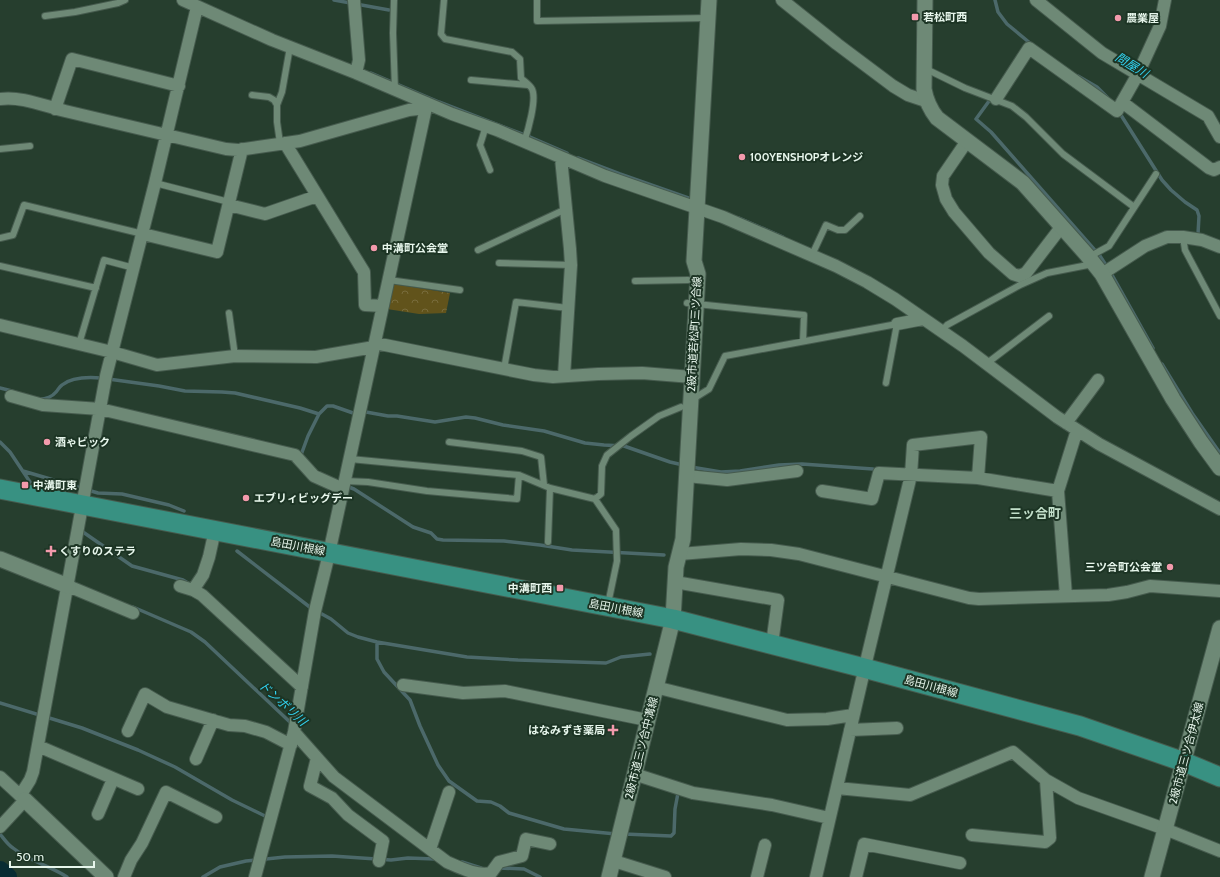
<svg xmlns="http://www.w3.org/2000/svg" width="1220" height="877" viewBox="0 0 1220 877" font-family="Cabin,'Noto Sans JP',sans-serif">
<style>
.forest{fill:url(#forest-crowns)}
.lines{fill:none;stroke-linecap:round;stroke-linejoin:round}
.stream{stroke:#4c696a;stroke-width:3.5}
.river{stroke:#092c33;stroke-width:20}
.service-casing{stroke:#465b4e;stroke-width:8}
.minor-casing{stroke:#465b4e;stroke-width:14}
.tertiary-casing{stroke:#465b4e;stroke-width:17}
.primary-casing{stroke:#465b4e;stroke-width:21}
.service{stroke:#6e8976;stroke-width:6}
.minor{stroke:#6e8976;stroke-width:12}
.tertiary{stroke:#6e8976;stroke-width:15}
.primary{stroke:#389182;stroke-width:19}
.poi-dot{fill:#f39aac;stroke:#1c3424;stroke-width:1.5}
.labels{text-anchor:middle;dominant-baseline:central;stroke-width:4;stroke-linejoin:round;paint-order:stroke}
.poi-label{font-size:11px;font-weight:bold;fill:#e7f6ec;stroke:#1c3424;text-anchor:start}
.street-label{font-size:11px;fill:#e7f6ec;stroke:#1c3424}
.water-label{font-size:12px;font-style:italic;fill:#32d3f2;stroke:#1c3424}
.quarter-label{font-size:13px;font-weight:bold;fill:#c2dfca;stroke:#1c3424}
</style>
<defs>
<pattern id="forest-crowns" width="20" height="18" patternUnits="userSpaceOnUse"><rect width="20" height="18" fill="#61531b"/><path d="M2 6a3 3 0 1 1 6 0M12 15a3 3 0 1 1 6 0" fill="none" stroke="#786c3c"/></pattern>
</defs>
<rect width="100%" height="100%" fill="#263e2e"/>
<path class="forest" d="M393 284 450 293 446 313 419 314 387 309Z"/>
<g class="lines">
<path class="stream" d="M334 0 389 10
M995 0 998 12 1007 24 1030 43 1029 44
M371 73 439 102 530 137 567 153
M1078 76 1097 87 1112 102
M992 97 976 119 991 132 1100 256 1111 273 1153 348
M1119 112 1162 180 1171 190 1185 202 1197 210 1199 216 1198 234
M578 158 620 174 694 200
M739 218 783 237
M1162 364 1192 413 1220 453
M0 388 12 391
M39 399C45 399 52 397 56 392 58 390 59 387 62 385 72 377 89 377 101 378L159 386 185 391 222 392 235 393 300 408 319 414 327 406H333L353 413 366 412 388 416H397L435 422 466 417 475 418 503 425 544 431 585 443 604 445 624 446 670 462 683 465
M0 442 10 452 30 482
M301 455 308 436 319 414
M691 467 721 472 740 471 779 465 802 464 873 469
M23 471 98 493 122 494 169 505 184 511
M346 486 354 489 413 527 431 533 437 539 443 540 504 541 540 545 572 550 664 555
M83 532 132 566 183 580 188 583
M237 551 311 608 331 619 348 633 358 637 377 642 467 657 518 660 606 663 621 657 650 654
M133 607 191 632 205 642 292 724
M377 642V659L384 672 410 700 420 726 438 765 449 781 477 801 491 802 500 806 509 813 564 829 616 834
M0 703 82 728 138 750 175 767 232 800 265 816
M0 834C4 839 8 845 13 848 29 861 50 866 67 877
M624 834 671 836 674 833 675 809 678 793
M462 862 481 868
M499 868 524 869 540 877
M203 877 220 867 246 861 285 857 332 856 391 860 408 858 435 859"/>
<path class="river" d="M0 871 7 877"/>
<defs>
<path id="service" d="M394 0 393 33 395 90
M444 0 441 34 445 39 512 52 520 59 521 78C524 81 530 85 532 89 537 99 528 131 524 142
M537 0V21L708 18
M45 16 75 12 118 3 125 0
M924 68 965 88 1012 106 1026 117 1063 154 1134 207
M471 80 528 85
M252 95 269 97 274 100 277 105V122L280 143
M277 105 282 92 290 47
M486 126 480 145 490 170
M0 149 30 146
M155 183 229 202
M1183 237 1185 250 1220 316
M0 238 13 235 24 205 143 234
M478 250 566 209
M812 255 826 225 838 230H845L860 216
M1089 257 1109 246 1156 174
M499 263 571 265
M0 266 96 288
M389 280 460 290
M635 281 688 280
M687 303 804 315 803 341
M229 313 235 356
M941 331 947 325 1020 285 1047 273 1093 264
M79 344 104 260 134 268
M986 364 1049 316
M504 369 516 302 568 308
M693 399 709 389 725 356 897 324 886 383
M449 442 522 451 541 457 544 485
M350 459 519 475 550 488 595 499 616 530 617 561 608 604
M345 481 368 482 427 491 517 499 519 475
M595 499 601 494 602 466 607 455 631 436 659 416 681 407
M548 542 550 488"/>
<path id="minor" d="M183 0 272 40 356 73 452 114 497 130 605 176 723 217 836 266 867 282 895 299 963 346 1057 417 1099 444 1220 509
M354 0 359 60 356 73
M782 0 837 44 893 86 908 95 926 101
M1036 0 1102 53 1208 116 1220 137
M0 99C22 96 44 106 65 111 119 124 173 136 226 149L238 150 300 141 409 110 426 108
M996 99 1029 48 1117 111 1138 74 1160 26 1165 0
M1122 102 1209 168 1214 170 1220 167
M55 109 72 59 179 86
M967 141 943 176 942 185 946 199 954 212 989 253 1013 274 1019 276 1026 273 1062 226
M285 143 364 272 365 305 383 306
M561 158 570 249 571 265 564 376
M229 205 265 214 317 196
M143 234 217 252 242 149
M1102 274 1145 246 1167 237H1183L1202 240 1220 247
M897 324 923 319
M0 325 112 352 157 365 235 356 316 357 374 347
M375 343 534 375 553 377 598 374 642 373 692 377
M11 396 43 405 100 409 295 455 314 476 343 489
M1066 423 1098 380
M687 476 727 480 797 471
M822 491 872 499 879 473 978 478 1058 491
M680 554 741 549 771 550 799 554 969 598 979 599 1108 595 1127 592 1150 586 1220 591
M675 582 778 600 772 644
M68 586 133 613
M180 586 193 590 202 595 302 687
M193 590 203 575 209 557 215 530
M1066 596 1058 491 1077 430
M403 685 463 693 505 691 647 720
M655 687 787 720 827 719 853 715
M850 730 897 728
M128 731 145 694 167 707 229 725 245 726 266 732 291 745
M294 732 334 777 447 862C461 868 476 876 491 873L499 862 522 856 526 839 550 844
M38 746 138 789
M317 758 310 786 332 798 348 815 383 841 379 861
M196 759 213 720
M634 774 693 793 772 805 829 818
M0 777 25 800 0 827
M837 788 910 795 1013 752 1046 780 1078 798 1165 829 1220 851
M20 796 30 780 33 772 106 376 155 183 197 7
M98 814 113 779
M972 835 1045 842 1050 838 1046 780
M430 849 449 792
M614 861 665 877
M124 877 131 860 142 843 166 792 216 817
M255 877 294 732 315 611 328 558 427 103
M757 877 765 845
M816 877 867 658 911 475 913 445 981 437 978 478
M856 877 864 844 960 863"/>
<path id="tertiary" d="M925 0 924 89C926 100 929 108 937 118L1023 183 1087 255 1102 274 1173 399 1201 442 1220 468
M0 559 68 586
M25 800 106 877
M609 877 673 619 676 567 683 539 698 274 694 261 709 0
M1152 877 1220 628"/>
<path id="primary" d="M0 489 673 619 864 668 1080 726 1184 762 1220 777"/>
</defs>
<use href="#service" class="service-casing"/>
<use href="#minor" class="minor-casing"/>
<use href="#tertiary" class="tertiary-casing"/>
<use href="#primary" class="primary-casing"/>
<use href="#service" class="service"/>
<use href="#minor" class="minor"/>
<use href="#tertiary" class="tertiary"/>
<use href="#primary" class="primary"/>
</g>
<g class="poi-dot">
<rect x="911" y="13" width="8" height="8" rx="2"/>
<circle cx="1118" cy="18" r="4"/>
<circle cx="742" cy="157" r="4"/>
<circle cx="374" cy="248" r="4"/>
<circle cx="47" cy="442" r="4"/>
<rect x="21" y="481" width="8" height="8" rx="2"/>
<circle cx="246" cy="498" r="4"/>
<path d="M49 545h4v4h4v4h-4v4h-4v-4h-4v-4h4z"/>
<circle cx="1170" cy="567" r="4"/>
<rect x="556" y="584" width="8" height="8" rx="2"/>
<path d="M611 724h4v4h4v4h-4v4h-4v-4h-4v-4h4z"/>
</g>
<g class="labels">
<g class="poi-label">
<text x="923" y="17">若松町西</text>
<text x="1126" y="18">農業屋</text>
<text x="750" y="157">100YENSHOPオレンジ</text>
<text x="382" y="248">中溝町公会堂</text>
<text x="55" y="442">酒ゃビック</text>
<text x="33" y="485">中溝町東</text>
<text x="254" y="498">エブリィビッグデー</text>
<text x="59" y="551">くすりのステラ</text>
<text x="1162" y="567" text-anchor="end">三ツ合町公会堂</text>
<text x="552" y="588" text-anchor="end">中溝町西</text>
<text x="605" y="730" text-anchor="end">はなみずき薬局</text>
</g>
<g class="street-label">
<text transform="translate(694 334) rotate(-87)">2級市道若松町三ツ合線</text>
<text transform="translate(298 546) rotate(11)">島田川根線</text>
<text transform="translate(616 608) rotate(11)">島田川根線</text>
<text transform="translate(931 686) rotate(15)">島田川根線</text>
<text transform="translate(641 748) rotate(-76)">2級市道三ツ合中溝線</text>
<text transform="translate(1186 753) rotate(-75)">2級市道三ツ合伊太線</text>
</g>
<g class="water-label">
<text transform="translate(1132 65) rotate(31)">問屋川</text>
<text transform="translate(283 703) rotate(42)">ドンボリ川</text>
</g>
<g class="quarter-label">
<text x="1035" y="513">三ッ合町</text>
</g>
</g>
<path d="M10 861v6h84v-6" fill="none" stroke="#e7f6ec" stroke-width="2"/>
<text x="16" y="861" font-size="12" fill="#e7f6ec" stroke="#1c3424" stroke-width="3" paint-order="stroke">50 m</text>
</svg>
